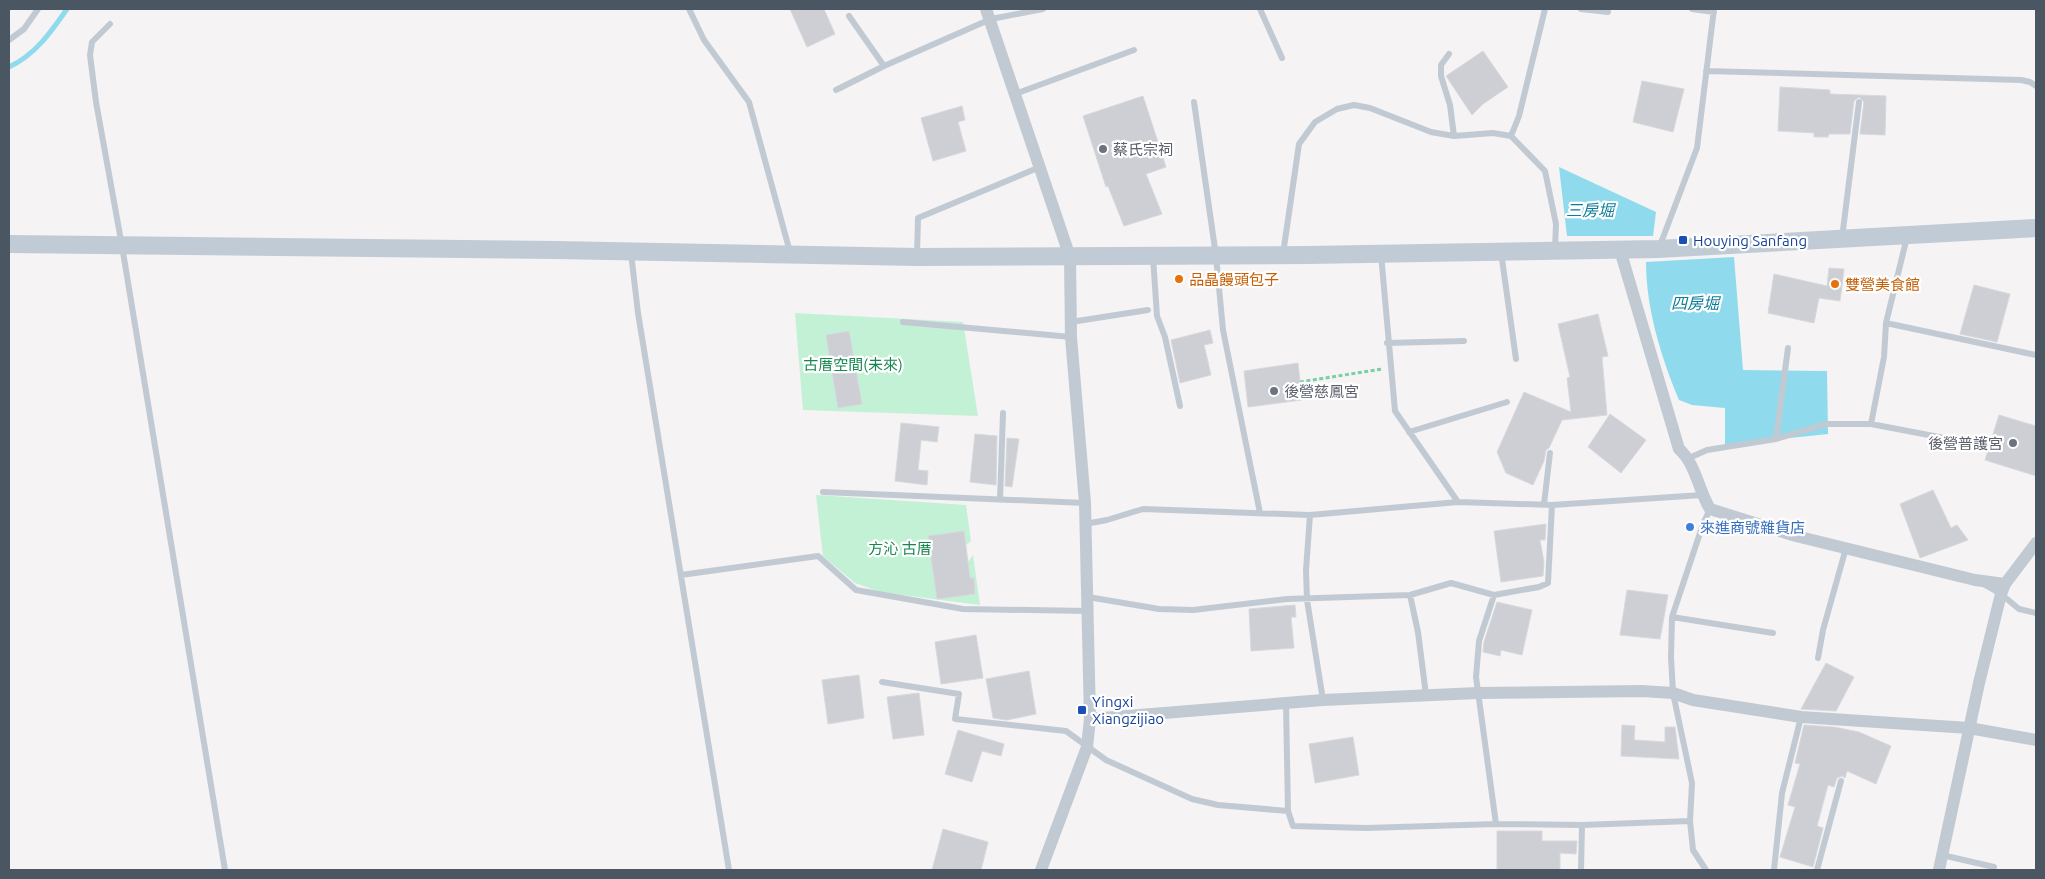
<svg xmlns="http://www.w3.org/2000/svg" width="2045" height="879" viewBox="0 0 2045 879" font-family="Ubuntu,'Noto Sans TC',sans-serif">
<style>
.green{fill:#c3f1d5}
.water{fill:#90daee}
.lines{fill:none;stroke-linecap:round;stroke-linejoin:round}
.stream{stroke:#90daee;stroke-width:5}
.building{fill:#cdcfd5;stroke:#d7d9de}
.path{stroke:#7ad0a6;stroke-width:3;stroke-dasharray:4 2.5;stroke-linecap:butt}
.lane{stroke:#c1cad2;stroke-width:6}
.street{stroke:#c1cad2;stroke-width:12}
.secondary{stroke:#c1cbd6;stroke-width:18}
.worship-dot{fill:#6b7280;stroke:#fff;stroke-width:2}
.transit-dot{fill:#1a4fb4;stroke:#fff;stroke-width:2}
.food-dot{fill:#e8710a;stroke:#fff;stroke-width:2}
.shop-dot{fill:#3f7fe0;stroke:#fff;stroke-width:2}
.labels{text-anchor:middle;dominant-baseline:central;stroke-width:4.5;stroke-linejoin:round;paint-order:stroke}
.worship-label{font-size:15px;fill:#5b616d;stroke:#fff;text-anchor:start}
.transit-label{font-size:15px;fill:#164399;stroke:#fff;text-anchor:start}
.food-label{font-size:15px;fill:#c56008;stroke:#fff;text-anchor:start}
.park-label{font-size:15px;fill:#17864f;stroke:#fff}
.shop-label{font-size:15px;fill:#366cbe;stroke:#fff;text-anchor:start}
.water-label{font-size:16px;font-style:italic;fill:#0c7c9b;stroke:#fff}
</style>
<rect width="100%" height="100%" fill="#f5f3f3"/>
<path class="green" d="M795 313 963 322 978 416 803 410Z
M816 495 966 505 971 541 966 545 948 547 951 564 968 562 973 555 980 605 880 592 855 583 823 556Z"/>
<path class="water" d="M1559 167 1656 212 1653 236H1567Z
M1734 257 1743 370 1827 371 1828 434 1725 445V408L1692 405 1679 400C1661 357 1646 308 1646 262Z"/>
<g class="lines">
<path class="stream" d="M9 67C35 55 51 32 67 9"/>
</g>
<path class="building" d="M790 9H824L835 34 807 47Z
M1483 51 1508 87 1483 104 1472 115 1446 76Z
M1642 81 1684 89 1673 132 1633 122Z
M1780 87 1830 90V94L1886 96 1885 135 1860 134 1864 102 1859 97 1854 101 1850 134H1829L1828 137H1814V133L1778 131Z
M1143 96 1166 167 1146 174 1162 214 1124 226 1108 186 1106 187 1083 116Z
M962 106 965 120 958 122 966 151 933 161 921 118Z
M1829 268 1844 269 1840 301 1819 298 1814 323 1768 313 1774 274 1827 286Z
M1974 285 2010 294 1997 342 1960 334Z
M1598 314 1608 356 1602 357 1607 415 1562 420 1549 448 1546 450 1544 461 1533 485 1506 473 1497 452 1524 392 1571 412 1567 378 1570 377 1558 324Z
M1210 330 1213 343 1204 345 1211 375 1180 383 1171 340Z
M849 331 862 404 838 408 826 335Z
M1298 363 1302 400 1248 407 1244 371Z
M1610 414 1646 440 1621 473 1588 447Z
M1999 415 2036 426V476L1985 460Z
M901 423 939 427 937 442 921 440 918 470 928 471 927 485 895 481Z
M975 434 997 436 996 485 970 482Z
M1007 438 1019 439 1012 487 1005 486Z
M1933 490 1951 528 1957 525 1968 540 1920 558 1900 504Z
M1546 524 1545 540H1540L1544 562 1543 576 1501 582 1494 531Z
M964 531 970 578H974L975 594 937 599 928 536Z
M1627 590 1668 595 1660 639 1620 635Z
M1497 602 1532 610 1522 655 1501 650 1500 656 1483 652 1484 642Z
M1295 605 1296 617H1291L1294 648 1251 651 1249 609Z
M976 635 983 678 941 684 935 642Z
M1826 663 1854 677 1836 711 1801 709Z
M1029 671 1036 714 1007 720 993 718 986 679Z
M859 675 864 718 828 724 822 680Z
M919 693 924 735 893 739 887 697Z
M1622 725 1635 726 1634 740 1665 742V727H1675L1679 759 1621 756Z
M1804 725 1834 727 1859 732 1891 746 1876 784 1847 771 1845 778 1842 776 1837 778 1834 787 1828 785 1817 826 1823 828 1813 867 1780 857 1795 807 1788 805 1800 764 1795 763Z
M958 730 1004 744 1001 756 982 751 972 782 945 774Z
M1353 737 1359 775 1315 783 1309 744Z
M943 829 988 842 981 870H932Z
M1497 831H1542V841H1577L1576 854 1560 853V870H1497Z"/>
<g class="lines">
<path class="path" d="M1300 382 1382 369"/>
<path class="lane" d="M689 9 704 40 749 102 790 252
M1260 9 1282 58
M1545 9 1519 116 1511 136 1545 171 1556 224 1555 249
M1581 9 1608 12
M1692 9 1714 12
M849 16 884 66
M110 24 92 42 90 55 96 102 122 246 225 870
M9 40 24 29 38 9
M1449 54 1441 65V76L1450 105 1454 136
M1706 71 2021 80 2030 82 2036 86
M836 90 884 66 991 19 1043 9
M1015 94 1134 50
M1194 102 1216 256 1223 330 1260 513
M1842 238 1859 102
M1659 248 1697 148 1714 9
M1501 252 1516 359
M631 253 638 313 729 870
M1283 254 1299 144 1315 122 1337 109 1354 105 1370 108 1431 132 1454 136 1493 133 1511 136
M1381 254 1395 411 1458 502
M917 255 918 218 1040 167
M1153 257 1157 316 1165 337 1180 406
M903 322 1071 337
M1071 322 1148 310
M1886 323 2036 355
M1387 343 1464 341
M1871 424 1884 357 1886 323 1907 237
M1409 432 1507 402
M1776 439 1788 348
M1689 458 1707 450 1776 439 1826 424H1871L1981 445
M823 492 1085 503
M1000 500 1003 413
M1544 504 1550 453
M1310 515 1306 570 1307 600 1323 700
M1085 524 1107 520 1143 509 1310 515 1458 502 1552 505 1702 495
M681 575 818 556 856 590 963 609 1087 611
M1985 585 2001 594 2019 609 2036 613
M1410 595 1418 632 1426 695
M1494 595 1479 641 1476 677 1496 824
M1088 597 1159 609 1193 610 1287 599 1410 595 1451 583 1494 595 1539 587 1548 583 1552 505
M1672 617 1773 633
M1818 658 1823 630 1846 548
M882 682 959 694 955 719 1066 731 1106 760 1192 799 1218 805 1288 811 1293 826 1366 828 1496 824 1582 825 1690 821
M1286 704 1288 811
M1942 855 1994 867
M1581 870 1582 825
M1706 870 1693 850 1690 821 1692 783 1673 693 1671 657 1672 617 1703 524 1710 509
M1774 870 1782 793 1801 717
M1817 870 1841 781"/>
<path class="street" d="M986 9 1070 257 1071 337 1085 503 1090 719 1087 747 1041 870
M1620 250 1679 449C1696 464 1698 489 1710 509L1796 536 1975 580 2005 584
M1090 719 1323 700 1477 693 1642 691 1673 693 1693 700 1801 717 1969 728 2036 740
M1939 870 1979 683 2001 594 2005 584 2036 543"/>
<path class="secondary" d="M9 244 556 250 917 257 1308 255 1658 249 2036 228"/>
</g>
<g class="worship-dot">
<circle cx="1103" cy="149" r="5"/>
<circle cx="1274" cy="391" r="5"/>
<circle cx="2013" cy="443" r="5"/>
</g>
<g class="transit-dot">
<rect x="1678" y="235" width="10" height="10" rx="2.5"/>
<rect x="1077" y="705" width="10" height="10" rx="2.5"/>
</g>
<g class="food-dot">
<circle cx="1179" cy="279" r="5"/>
<circle cx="1835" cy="284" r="5"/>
</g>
<circle class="shop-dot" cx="1690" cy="527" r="5"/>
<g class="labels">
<g class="worship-label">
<text x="1113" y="149">蔡氏宗祠</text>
<text x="1284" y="391">後營慈鳳宮</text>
<text x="2003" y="443" text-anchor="end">後營普護宮</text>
</g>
<g class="transit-label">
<text x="1693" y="240">Houying Sanfang</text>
<text x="1092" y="701">Yingxi<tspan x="1092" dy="17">Xiangzijiao</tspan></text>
</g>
<g class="food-label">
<text x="1189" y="279">品晶饅頭包子</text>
<text x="1845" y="284">雙營美食館</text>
</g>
<g class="park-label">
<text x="853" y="364">古厝空間(未來)</text>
<text x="900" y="548">方沁 古厝</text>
</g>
<g class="shop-label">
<text x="1700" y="527">來進商號雜貨店</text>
</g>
<g class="water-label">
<text x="1590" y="210">三房堀</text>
<text x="1695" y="303">四房堀</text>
</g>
</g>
<rect width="2045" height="879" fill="none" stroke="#4a5661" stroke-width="20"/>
</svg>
